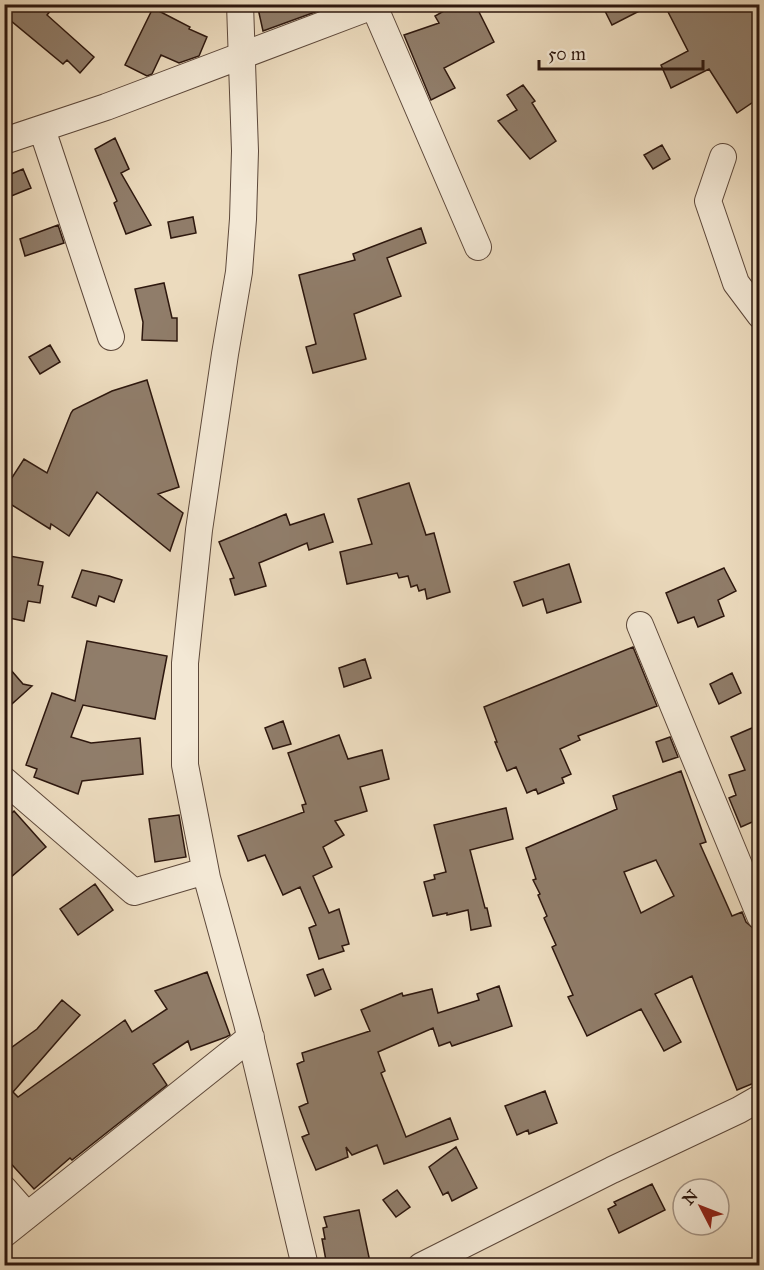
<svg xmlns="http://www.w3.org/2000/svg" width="764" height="1270" viewBox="0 0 764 1270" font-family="'IM FELL Great Primer',serif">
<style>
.building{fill:#907d6a;stroke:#2d170e;stroke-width:1.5;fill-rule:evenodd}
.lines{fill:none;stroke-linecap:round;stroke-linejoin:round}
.minor-casing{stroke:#5d483a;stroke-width:28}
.minor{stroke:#f3e8d5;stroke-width:26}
</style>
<rect width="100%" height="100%" fill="#ecdbbe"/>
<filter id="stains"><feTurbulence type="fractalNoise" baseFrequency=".00333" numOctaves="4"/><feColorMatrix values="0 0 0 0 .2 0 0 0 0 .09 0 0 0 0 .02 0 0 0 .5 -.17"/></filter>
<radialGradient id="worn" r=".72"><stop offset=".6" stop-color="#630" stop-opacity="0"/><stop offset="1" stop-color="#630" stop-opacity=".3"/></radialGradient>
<path class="building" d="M12 4H56L47 15 94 57 80 73 67 60 63 64 4 15Z
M257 4H317L318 11 263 31Z
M456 4H475L494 42 444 68 455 88 431 100 404 35 439 23 435 16Z
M617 4H653L612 25 605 11Z
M664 4H759V98L737 113 709 69 671 88 661 65 688 51Z
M153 8 190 27 189 29 207 37 199 56 179 63 161 55 152 74 147 76 125 65Z
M523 85 535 101 532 103 556 141 530 159 498 121 517 110 507 95Z
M115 138 129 169 121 173 151 225 126 234 114 203 117 201 95 149Z
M662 145 670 159 653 169 644 155Z
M23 169 31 188 4 199V177Z
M193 217 196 233 171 238 168 222Z
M58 225 64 243 25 256 20 239Z
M421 228 426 243 387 258 401 296 354 314 366 359 313 373 306 347 316 344 299 275 355 260 353 254Z
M164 283 172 318H177V341L142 340 143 322 135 289Z
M50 345 60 362 40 374 29 357Z
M147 380 179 487 158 494 183 513 170 551 97 492 69 536 51 524 50 529 4 500V490L24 459 47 473 71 413 73 410 112 391Z
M409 483 426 535 434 533 450 592 427 599 425 589 419 591 417 585 411 587 408 576 399 578 397 573 347 584 340 552 372 544 358 499Z
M286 514 290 525 324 514 333 542 309 550 307 543 259 563 266 586 235 595 230 579 234 578 219 542Z
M4 555 43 562 38 585 43 586 40 603 28 601 24 621 4 617Z
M569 564 581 602 547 613 543 599 523 606 514 582Z
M724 568 736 591 718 600 724 616 698 627 694 617 678 623 666 593Z
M82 570 109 576 122 580 114 602 99 596 96 606 72 597Z
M87 641 167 656 155 719 83 705 71 737 91 743 140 738 143 774 82 781 78 794 34 777 37 769 26 765 52 693 75 701Z
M633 647 657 706 578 736 580 740 560 749 571 774 562 778 564 783 538 794 536 789 527 793 516 767 507 771 495 742H497L484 707Z
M365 659 371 678 344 687 339 668Z
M4 662 23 684 32 686 4 711Z
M732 673 741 693 719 704 710 684Z
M283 721 291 744 273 749 265 728Z
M759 725V819L741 827 729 798 736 795 729 775 745 770 731 737Z
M339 735 348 759 382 750 389 779 360 787 367 811 335 821 344 835 323 847 332 867 313 876 329 913 339 909 349 944 342 946 344 951 319 959 309 928 316 925 300 887 283 895 265 855 248 861 238 836 304 812 302 805 306 804 288 753Z
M670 737 678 757 663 762 656 742Z
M681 771 706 842 700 844 732 916 742 912 746 922 754 929 759 944V1081L737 1090 692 976 655 994 681 1042 664 1051 641 1009 587 1036 568 997 573 995 552 947 556 945 544 918 547 916 538 895 540 894 533 880 536 879 526 848 617 809 613 796ZM656 860 674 896 641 913 624 872Z
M506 808 513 839 470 850 485 908H487L491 926 471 930 468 910 447 915V913L433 916 424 882 435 879 434 875 446 872 434 825Z
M14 811 46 847 4 883V820Z
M179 815 186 857 155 862 149 819Z
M95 884 113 910 78 935 60 909Z
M323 969 331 989 315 996 307 975Z
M207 972 230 1035 226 1037 191 1050 188 1041 153 1064 167 1085 72 1160 70 1158 34 1189 4 1156V1053L37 1029 62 1000 80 1015 13 1092 18 1097 125 1020 132 1032 167 1009 155 991Z
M499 986 512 1026 452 1046 450 1042 439 1046 433 1028 378 1052 385 1071 381 1073 406 1137 450 1118 458 1139 384 1164 377 1145 352 1155 346 1147 348 1157 316 1170 302 1137 309 1134 299 1107 308 1103 297 1064 304 1061 302 1053 370 1031 361 1010 402 993 403 996 432 989 438 1013 479 1000 477 994Z
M545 1091 557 1123 529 1134 528 1130 517 1135 505 1106Z
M456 1147 477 1188 452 1201 448 1192 443 1195 429 1167Z
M652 1184 665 1210 619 1233 608 1209 616 1205 614 1202Z
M397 1190 410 1207 396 1217 383 1200Z
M359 1210 370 1262H368V1266H327L322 1239H325L323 1228 327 1227 324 1217Z"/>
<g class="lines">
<defs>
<path id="minor" d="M240 4 245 151 243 219 239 272 225 354 199 530 185 663V765L207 878 247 1023 305 1266
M374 6 478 247
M42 129 111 337
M4 141 106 107 378 4
M723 157 708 201 736 283 760 315
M640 625 760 916
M4 780 134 892 205 871
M4 1189 27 1215
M4 1234 251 1037
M421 1266 612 1170 739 1110 760 1098"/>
</defs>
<use href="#minor" class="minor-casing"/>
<use href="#minor" class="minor"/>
</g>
<rect width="764" height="1270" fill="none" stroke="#ecdbbe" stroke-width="24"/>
<rect x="6" y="6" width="752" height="1258" fill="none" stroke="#2d170e" stroke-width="3"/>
<rect x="12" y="12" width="740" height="1246" fill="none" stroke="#2d170e" stroke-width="1.5"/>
<g transform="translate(701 1207) rotate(312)"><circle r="28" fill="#f3e8d5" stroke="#a49485" stroke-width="1.5"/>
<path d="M0-4.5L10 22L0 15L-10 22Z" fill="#8f2418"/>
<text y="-9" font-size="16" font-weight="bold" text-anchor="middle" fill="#2d170e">N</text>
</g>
<path d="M539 60v9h164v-9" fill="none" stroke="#2d170e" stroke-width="3"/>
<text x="548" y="60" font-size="18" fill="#2d170e" stroke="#f3e8d5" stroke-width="4.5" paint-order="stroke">50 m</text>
<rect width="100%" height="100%" filter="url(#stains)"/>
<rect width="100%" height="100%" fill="url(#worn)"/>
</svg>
